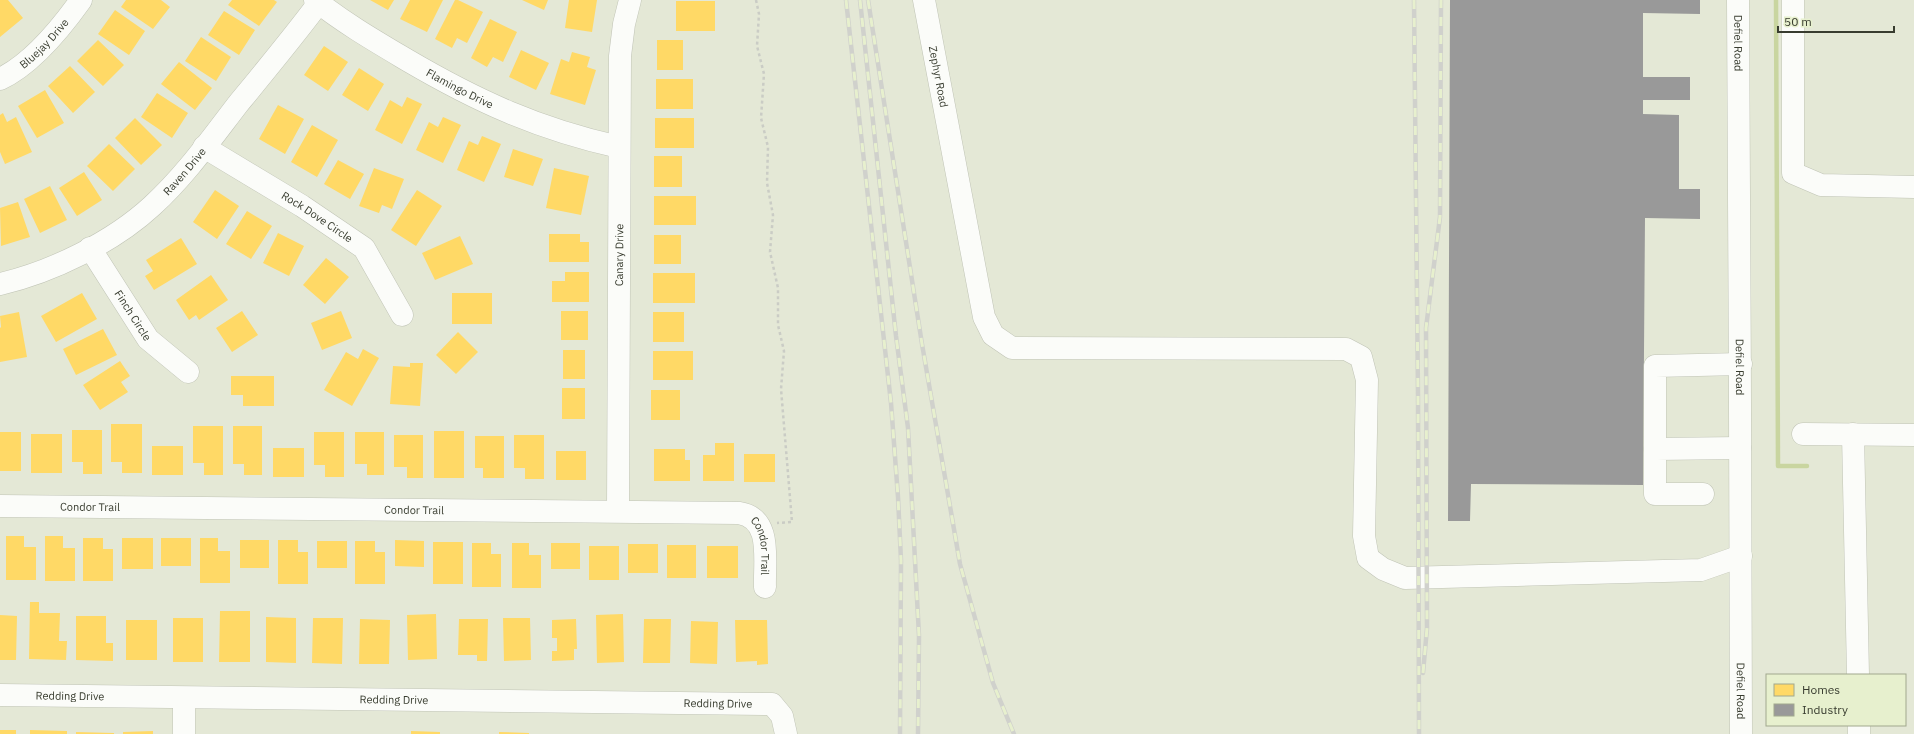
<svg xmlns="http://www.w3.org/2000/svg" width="1914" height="734" viewBox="0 0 1914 734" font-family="'IBM Plex Sans',sans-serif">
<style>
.homes{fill:#ffd966}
.industry{fill:#999}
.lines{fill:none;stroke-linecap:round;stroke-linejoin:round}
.stream{stroke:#c9d5a0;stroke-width:4.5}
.minor-casing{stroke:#c0c4b6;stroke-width:23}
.path{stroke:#caccc5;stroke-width:2.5;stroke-dasharray:3 3;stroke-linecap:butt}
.minor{stroke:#fbfcf9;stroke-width:22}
.rail-casing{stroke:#d0d1cc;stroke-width:4.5}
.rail{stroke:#e7f0ce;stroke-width:3;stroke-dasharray:9;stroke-linecap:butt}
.labels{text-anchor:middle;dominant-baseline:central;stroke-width:4;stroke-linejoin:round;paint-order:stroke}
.street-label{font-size:11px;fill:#383c2f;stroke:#e7f0ce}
</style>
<rect width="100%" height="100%" fill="#e4e8d6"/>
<path class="homes" d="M0 0H8L23 18 0 37Z
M126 0H161L170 7 153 29 121 7Z
M232 0H274L277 2 259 26 228 5Z
M370 0H394L388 10Z
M410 0H443L427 32 400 19Z
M455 0H458L483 12 467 43 457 38 452 48 435 39Z
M522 0H548L544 10Z
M569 0H597L592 32 565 28Z
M676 1H715V31H676Z
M115 10 145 31 129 55 98 34Z
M224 11 255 30 239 55 208 35Z
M490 19 517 32 503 62 493 57 487 67 471 58Z
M201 37 231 57 216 81 185 61Z
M98 40 124 65 103 86 77 61Z
M657 40H683V70H657Z
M324 46 348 62 328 91 304 75Z
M521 50 549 63 536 90 509 77Z
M572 52 590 57 587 67 596 70 585 105 550 94 561 59 569 62Z
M179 62 212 88 195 110 161 84Z
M70 66 95 92 73 113 48 86Z
M359 68 384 84 368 111 342 95Z
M656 79H693V109H656Z
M45 90 64 123 37 138 18 106Z
M157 93 188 113 172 138 141 117Z
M407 97 422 104 402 144 375 130 390 100 402 107Z
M278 105 304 119 285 154 259 139Z
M3 113 7 122 16 117 32 152 5 164 0 152V115Z
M443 117 461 125 443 163 416 150 429 122 438 127Z
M135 118 162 145 141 165 115 138Z
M655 118H694V148H655Z
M312 125 338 140 317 177 291 162Z
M482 136 501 144 484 182 457 170 469 141 478 145Z
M109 144 135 169 113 191 87 166Z
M513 149 543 159 533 186 504 177Z
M654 156H682V187H654Z
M338 160 364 174 350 199 324 184Z
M374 168 404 179 392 209 382 205 379 213 359 206Z
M554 168 589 176 581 215 546 208Z
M84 172 102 200 77 216 59 188Z
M50 186 67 220 40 233 24 199Z
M215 190 239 206 217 239 193 222Z
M417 190 442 206 416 246 391 230Z
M654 196H696V225H654Z
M18 202 30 237 1 246 0 208Z
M247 211 272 226 251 259 226 244Z
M278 233 304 246 289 276 263 263Z
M549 234H580V242H589V262H549Z
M654 235H681V264H654Z
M460 236 473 264 435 280 422 253Z
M181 238 197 264 154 290 145 276 153 271 146 260Z
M326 258 349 277 325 304 303 285Z
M565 272H589V302H552V281H565Z
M653 273H695V303H653Z
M211 275 228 300 199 320 196 315 189 320 176 300Z
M82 293 97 319 56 342 41 316Z
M452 293H492V324H452Z
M242 311 258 335 232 352 216 328Z
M341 311 352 338 322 350 311 323Z
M561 311H588V340H561Z
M19 312 27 357 0 362V328L1 327 0 316Z
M653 312H684V342H653Z
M103 329 117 355 76 375 63 349Z
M458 332 478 352 456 374 436 355Z
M363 349 379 358 352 406 324 390 346 352 358 359Z
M563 350H585V379H563Z
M653 351H693V380H653Z
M120 361 130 376 121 382 128 392 100 410 83 385Z
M410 363H423L420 406 390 404 393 366 410 367Z
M231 376H274V406H243V395H231Z
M562 388H585V419H562Z
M651 390H680V420H651Z
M111 424H142V473H122V462H111Z
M193 426H223V475H204V463H193Z
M233 426H262V475H244V464H233Z
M72 430H102V474H83V462H72Z
M434 431H464V478H434Z
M0 432H21V471H0Z
M314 432H344V477H325V465H314Z
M355 432H384V475H367V464H355Z
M31 434H62V473H31Z
M394 435H423V478H407V467H394Z
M514 435H544V479H525V468H514Z
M475 436H504V478H483V468H475Z
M715 443H734V481H703V455H715Z
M152 446H183V475H152Z
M273 448H304V477H273Z
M654 449H685V460H690V481H654Z
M556 451H586V480H556Z
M744 454H775V482H744Z
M6 536H24V547H36V580H6Z
M45 536H63V548H75V581H45Z
M83 538H103V549H113V581H83Z
M122 538H153V569H122Z
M161 538H191V566H161Z
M200 538H218V551H230V583H200Z
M240 540H269V568H240Z
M278 540H298V552H308V584H278Z
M395 540 424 541V567L395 566Z
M317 541H347V568H317Z
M355 541H375V552H385V584H355Z
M433 542H463V584H433Z
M472 543H491V554H501V587H472Z
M512 543H529V555H541V588H512Z
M551 543H580V569H551Z
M628 544H658V573H628Z
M667 545H696V578H667Z
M589 546H619V580H589Z
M707 546H738V578H707Z
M30 602H39V613H60L59 641H67L66 660 29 659Z
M220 611H250V662H219Z
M436 614 437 659 408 660 407 615Z
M623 614 624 662 597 663 596 615Z
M0 615 17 616 16 660H0Z
M76 616H106V643H113V661L76 660Z
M266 617 296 618V663L266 662Z
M173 618H203V662H173Z
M313 618H343L342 664 312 663Z
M503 618H530L531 660 504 661Z
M360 619 390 620 389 664H359Z
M459 619H488L487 661H477V655H458Z
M576 619 577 649H574V660L552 661V651H557V638H552V620Z
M644 619H671L670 663H643Z
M126 620H157V660H126Z
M735 620H767L768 664 757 665V661L736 662Z
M691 621 718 622 717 664 690 663Z
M0 730H16V734H0Z
M30 730 67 731V734H30Z
M153 731V734H123V732Z
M411 731 440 732V734H411Z
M76 732 114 733V734H76Z
M499 732 529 733V734H499Z"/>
<path class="industry" d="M1450 0H1700V14L1643 13V77H1690V100H1643V114L1679 115V189H1700V219L1645 218 1643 485 1471 484 1470 521H1448Z"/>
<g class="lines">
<path class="stream" d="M1776 0 1778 466H1807"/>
<defs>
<g id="minor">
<path id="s1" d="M315 0C344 23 375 41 407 60 477 101 538 129 619 147"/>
<path id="s2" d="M924 0 984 317 993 335 1012 348 1346 349 1361 357 1367 380 1364 536 1368 558 1383 569 1405 578 1701 570 1741 556"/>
<path id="s3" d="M1738 0C1740 245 1740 489 1741 734"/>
<path d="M1793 0V173L1821 185 1914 187"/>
<path id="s4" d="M0 79C32 64 61 28 81 0"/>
<path id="s5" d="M204 147 302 206 364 248 402 315"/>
<path id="s6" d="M90 248 148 339 188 372"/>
<path id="s7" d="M0 284C52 272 113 242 152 206 185 176 211 139 238 104 266 70 295 35 321 0"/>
<path d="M1803 434 1914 435"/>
<path d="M1853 434 1858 675"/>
<path d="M1655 449V366L1741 364"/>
<path d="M1703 494H1655V449L1740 448"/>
<path id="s8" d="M0 506 739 513C773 518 764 561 765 587"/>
<path id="s9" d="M618 510 620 56 624 24 630 0"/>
<path id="s10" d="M0 695 772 704 782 716 786 734"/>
<path d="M1859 725V734"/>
<path d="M184 734V698"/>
</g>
</defs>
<use href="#minor" class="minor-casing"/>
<path class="path" d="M756 0 759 14 757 46 764 74 761 118 768 147 767 183 773 215 770 252 778 288V325L784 351 781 389 792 522 777 523"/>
<use href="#minor" class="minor"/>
<defs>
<path id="rail" d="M846 0 891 403 898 497 901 560 900 734
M860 0 896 336 908 428 919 636 918 734
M868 0 922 344 960 564 993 683 1014 734
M1414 0 1418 395 1419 734
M1423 673 1427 628 1426 328 1440 217 1441 0"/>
</defs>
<use href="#rail" class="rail-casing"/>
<use href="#rail" class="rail"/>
</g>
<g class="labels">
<g class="street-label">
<text stroke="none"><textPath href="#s4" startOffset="57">Bluejay Drive</textPath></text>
<text stroke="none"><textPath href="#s3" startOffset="43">Defiel Road</textPath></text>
<text stroke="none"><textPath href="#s2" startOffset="78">Zephyr Road</textPath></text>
<text stroke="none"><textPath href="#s1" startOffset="170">Flamingo Drive</textPath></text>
<text stroke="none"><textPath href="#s7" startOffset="220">Raven Drive</textPath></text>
<text stroke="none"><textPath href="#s5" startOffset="133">Rock Dove Circle</textPath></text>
<text stroke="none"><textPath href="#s9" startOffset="255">Canary Drive</textPath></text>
<text stroke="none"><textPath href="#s6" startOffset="80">Finch Circle</textPath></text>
<text stroke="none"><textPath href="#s3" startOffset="367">Defiel Road</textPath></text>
<text stroke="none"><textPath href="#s8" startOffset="90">Condor Trail</textPath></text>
<text stroke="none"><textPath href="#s8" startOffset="414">Condor Trail</textPath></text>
<text stroke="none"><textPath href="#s8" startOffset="784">Condor Trail</textPath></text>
<text stroke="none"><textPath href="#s3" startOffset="691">Defiel Road</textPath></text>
<text stroke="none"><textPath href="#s10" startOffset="70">Redding Drive</textPath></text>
<text stroke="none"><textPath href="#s10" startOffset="394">Redding Drive</textPath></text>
<text stroke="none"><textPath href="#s10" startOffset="718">Redding Drive</textPath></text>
</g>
</g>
<rect x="1766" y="674" width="140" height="52" fill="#e7f0ce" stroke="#a1a88e"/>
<rect x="1774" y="684" width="20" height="12" fill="#ffd966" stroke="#a1a88e"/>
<text x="1802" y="694" font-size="12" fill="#383c2f">Homes</text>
<rect x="1774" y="704" width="20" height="12" fill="#999999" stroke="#a1a88e"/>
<text x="1802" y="714" font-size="12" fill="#383c2f">Industry</text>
<path d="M1778 26v6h116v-6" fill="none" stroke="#383c2f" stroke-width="2"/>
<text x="1784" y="26" font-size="12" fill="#383c2f" stroke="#e7f0ce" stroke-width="3" paint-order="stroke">50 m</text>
</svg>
